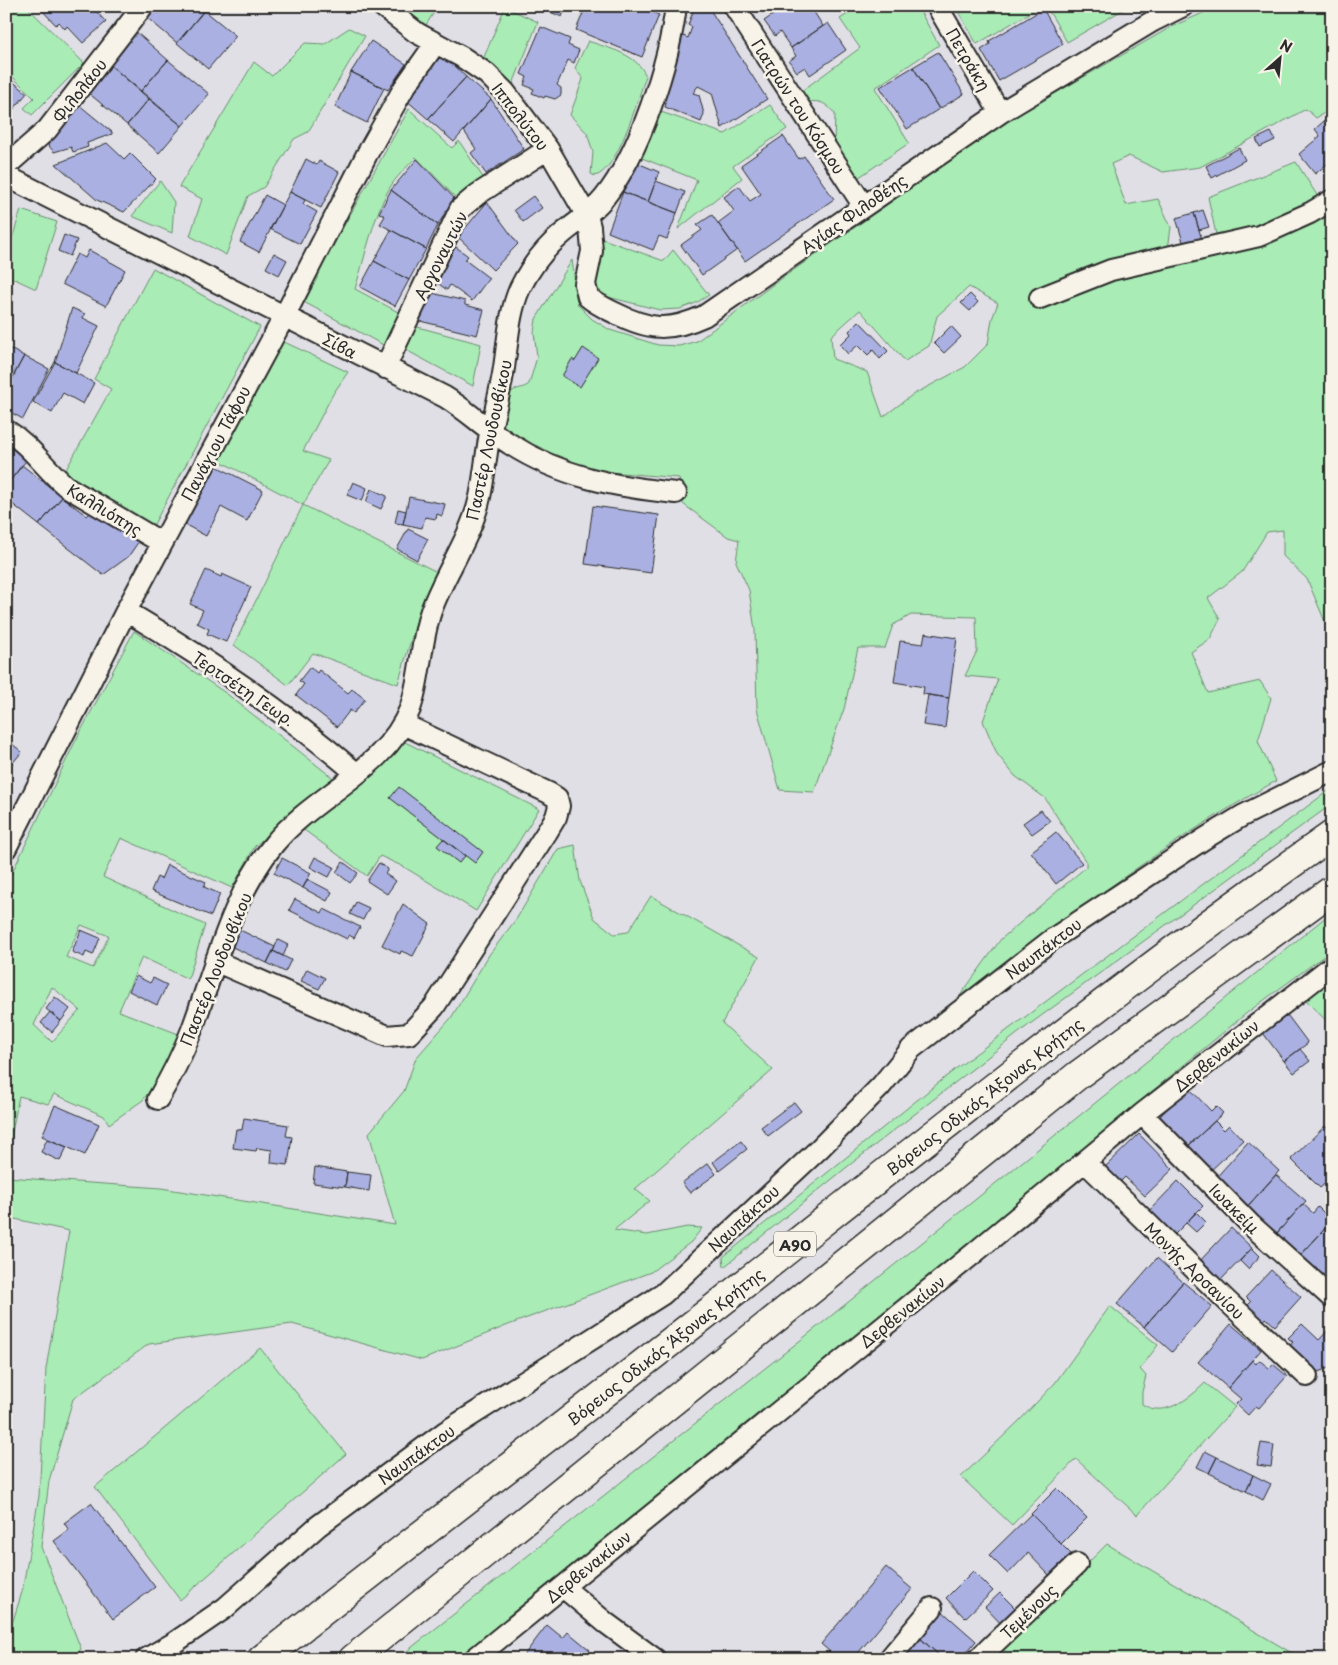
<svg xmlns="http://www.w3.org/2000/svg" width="1338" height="1665" viewBox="0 0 1338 1665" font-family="'Playpen Sans',sans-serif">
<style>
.green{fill:#a9ecb5;stroke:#6a8c70;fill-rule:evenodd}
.building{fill:#aab1e2;stroke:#2b2b2b}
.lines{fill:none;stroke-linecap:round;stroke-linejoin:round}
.minor-casing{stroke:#2b2b2b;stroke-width:24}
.motorway-casing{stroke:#2b2b2b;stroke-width:31}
.minor{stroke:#f7f3e8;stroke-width:20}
.motorway{stroke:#f7f3e8;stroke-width:28}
.labels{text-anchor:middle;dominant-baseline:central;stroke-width:5;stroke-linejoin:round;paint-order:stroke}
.shield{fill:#f7f3e8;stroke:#686764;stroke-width:1}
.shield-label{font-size:15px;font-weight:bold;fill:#2b2b2b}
.street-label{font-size:16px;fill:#2b2b2b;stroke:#f7f3e8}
</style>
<rect width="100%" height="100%" fill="#e0dfe6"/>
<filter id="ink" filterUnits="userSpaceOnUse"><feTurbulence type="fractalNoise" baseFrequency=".02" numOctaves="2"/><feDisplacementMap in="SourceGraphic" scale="10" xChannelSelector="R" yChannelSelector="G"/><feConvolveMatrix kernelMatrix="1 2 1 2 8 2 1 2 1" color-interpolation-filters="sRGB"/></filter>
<g filter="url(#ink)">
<path class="green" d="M6 6H14L18 10 21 6H26L84 63 32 115 24 108 34 98 6 70Z
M401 6H438L426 25Z
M860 6H917L939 45 875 88 909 143 855 180 834 145 835 114C827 104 821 100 808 102L800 92 860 48 840 19Z
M955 6H1041L977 44Z
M1046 6H1125L1126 8 1067 42Z
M1219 6H1332V108L1316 118 1306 109 1200 167 1163 172 1129 156 1111 164 1126 205 1158 199 1171 227 1166 265 1220 253 1208 197 1296 162 1327 211 1332 208V628L1326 624 1307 579 1283 556V530L1267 532 1242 572 1208 598 1220 619 1210 639 1191 652 1208 693 1260 681 1271 698 1258 741 1276 781C1161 844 1058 925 954 1004L1001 939 1086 867V862L1045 798 1015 776 997 754 983 721 998 679 965 676 977 651 976 617 911 615 893 625 885 648H858L844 709 814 792 780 790 757 709 755 630 749 590 736 562 739 540 728 537 683 504 679 478 599 471 523 443 504 432C501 421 502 397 514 390 519 388 524 388 529 384L537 357 534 332 536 319 572 260 578 305 592 319 610 330 658 345 679 346 697 341 775 283 1007 121 1171 27ZM969 287 998 303 992 319 988 344 965 367 912 395 883 417 867 372 833 359 831 336 860 310 905 361 929 346 937 316Z
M505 7 538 22 513 84 484 57Z
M349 28 365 36 308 132 294 139 264 187 248 196 226 255 190 236 202 199 179 187 254 62 272 76 305 43 325 44Z
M588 41C610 49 636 53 646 76 638 98 618 171 595 176L591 174 593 152 587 133 570 115 583 79 575 68Z
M770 105 787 129 733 166 742 178 678 229 697 180 637 156 658 111 725 134Z
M409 109 452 148 459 141 484 179 458 200 416 157C407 167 395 178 389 189 373 217 365 258 355 289L400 313 385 346 302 301Z
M160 181 174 202 172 233 132 216Z
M21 210 57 222 36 289 6 275V258Z
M603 239 664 261 673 250 709 295 696 303 680 309 660 310 604 296 594 284Z
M153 268 260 327 153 526 64 473 111 389 94 379Z
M414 326 481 344 473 386 404 349Z
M280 340 348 372 333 394 303 451 329 460 303 505 437 572 419 613 398 684 313 653 288 685 234 645 303 505 218 460Z
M134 631 227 694 333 778 255 846 232 888 121 838 103 877 205 925 188 979 142 957 119 1011 181 1035 160 1077 143 1100 109 1124 104 1116 54 1094 48 1104 19 1096 6 1163V885L75 742ZM81 925 109 936 93 968 66 957ZM52 987 80 1010 52 1042 34 1025Z
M401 740 539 809 476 911 404 867 380 856 367 876 300 827Z
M1332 788V804L1030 1024 847 1167 724 1267 723 1257 958 1067Z
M575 845 580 881 594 918 614 934 628 932 651 896 759 957 722 1023 773 1070 635 1189 650 1201 614 1230 647 1235 687 1227 702 1228 691 1242 651 1272 511 1324 422 1360 292 1324 149 1344 73 1399 49 1481 41 1547 81 1649 73 1659H6V1643L22 1592 39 1496 46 1369 69 1231 6 1217V1177L161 1188 395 1225 369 1133 404 1091 416 1058 451 1018 489 955 517 918 558 849Z
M1332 912V950L1248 1012 937 1269 458 1659H397L826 1320Z
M1332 979V1026L1304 999Z
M1110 1306 1158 1345 1140 1369 1146 1376 1142 1392V1404C1164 1419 1190 1398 1205 1383L1235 1407 1137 1515 1076 1459 1012 1525 961 1477 1019 1421 1055 1383Z
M260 1348 346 1454 180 1600 95 1487Z
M1107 1544 1302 1659 992 1658Z"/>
<path class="building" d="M38 6H91L106 22 83 43 67 26 65 29 59 22 56 25Z
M153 6H198L204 11 177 43 145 16Z
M536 6H566L562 17Z
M586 6H637L659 15 642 57 576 30Z
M695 6 709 8 767 99 722 128 712 93 698 86 693 93 699 95 704 114 701 122 665 107 666 103 658 99 683 36 688 38 692 27 688 25Z
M786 6H804L808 12 812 9 823 26 791 48 780 32 775 36 764 21Z
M1043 9 1063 44 999 81 981 50 990 44 989 41Z
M204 10 236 36 208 69 177 43Z
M828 23 846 50 810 75 805 67 797 72 789 61 796 56 791 48Z
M541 27 570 39 568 45 579 50 574 63 568 60 557 85 561 88V95L555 99 545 96 544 98 532 93 534 89 524 85 527 77 521 74Z
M136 32 168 60 141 91 109 64Z
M371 41 406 64 388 90 351 72Z
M938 52 964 94 939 109 913 67Z
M442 55 466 77 428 119 404 98Z
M168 60 209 94 182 126 141 91Z
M109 64 149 99 127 125 86 91Z
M913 67 939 109 907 129 880 87Z
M351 72 384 88 367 123 335 107Z
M6 76 27 93 13 110 9 106 6 110Z
M466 77 491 99 454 142 428 119Z
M149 99 182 126 159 153 127 125Z
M491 99 524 149 486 174 471 153 476 149 464 131Z
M78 104 112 132V134L87 143 88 147 73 152 71 147 54 152 44 140Z
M1332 114V160L1315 174 1299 154 1320 136 1315 129Z
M1271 132 1275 140 1260 147 1256 139Z
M783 136 799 159 804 156 834 199 745 261 718 223 734 211 724 197 739 186 750 201 761 194 741 165Z
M107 143 124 159 130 153 156 179 124 212 97 200 56 164Z
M1239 148 1245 160 1212 178 1206 166Z
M306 159 317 165 319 161 339 172 321 208 290 192Z
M417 159 454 198 438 225 391 190Z
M635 162 659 172 648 202 623 192Z
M656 181 685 192 677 213 648 202Z
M391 190 438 225 426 249 380 224 385 216 379 213Z
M290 192 305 200 303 204 317 212 300 244 270 229Z
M623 192 677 213 667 239 659 236 653 250 608 232Z
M265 195 283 205 259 252 240 242Z
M533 196 542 208 523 222 514 210Z
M487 202 518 244 493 270 458 237Z
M1203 210 1209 227 1199 230 1194 213Z
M1194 213 1202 240 1184 245 1176 218Z
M712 215 737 250 702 275 681 245 702 230 697 225Z
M6 217 13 219 6 244Z
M391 230 426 249 409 280 374 261Z
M64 235 77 240 70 256 58 251Z
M456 247 468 256 465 260 489 278 472 301 450 285 447 290 432 279Z
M89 250 125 270 106 306 62 284 77 254 85 258Z
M274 253 287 260 279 275 266 268Z
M374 261 409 280 395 306 360 287Z
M428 287 433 288 432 293 465 301V305L484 310 477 335 420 321Z
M970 294 978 302 970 311 961 303Z
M72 308 85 314 83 318 99 326 76 373 55 362Z
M859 321 888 351 880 359 873 350 868 355 858 345 848 354 840 345 851 334 849 331Z
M951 326 961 337 944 353 934 343Z
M6 347 24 356 6 390Z
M583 348 598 358 580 387 562 376 572 359 575 361Z
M24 356 49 369 23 419 6 410V390Z
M55 362 94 383 83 404 63 393 52 413 33 402Z
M6 439 29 457 6 486Z
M22 465 62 497 39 525 6 499V486Z
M216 466 263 490 247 521 221 507 206 536 182 523 203 484 206 486Z
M353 482 367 488 362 501 347 495Z
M371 489 387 496 381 509 366 502Z
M62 497 87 516 91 512 99 519 103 514 139 541 128 557 103 575 39 525Z
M409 497 445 504 442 516 437 514 436 519 425 517 422 528 403 524Z
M593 506 659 515 651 573 585 564Z
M398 509 406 511 403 524 395 523Z
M408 529 428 539 417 560 397 549Z
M206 570 221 577 222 574 251 587 226 642 207 634 209 629 197 623 203 610 190 604Z
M925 633 957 638 949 698 923 694 924 687 894 682 900 641 923 644Z
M310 667 317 673 319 670 348 693 352 689 365 699 354 713 350 710 337 727 296 695 304 684 299 681Z
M928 695 949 698 945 728 923 725Z
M11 743 22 752 10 766 6 763V748Z
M399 787 483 852 475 863 390 798Z
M1041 810 1050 821 1032 834 1023 823Z
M1056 832 1082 863 1056 884 1031 852Z
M443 839 465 856 459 863 437 846Z
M315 857 334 867 329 877 310 867Z
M282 858 311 873 303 888 274 873Z
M343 862 358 873 350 883 336 872Z
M379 863 388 869 385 874 396 881 387 894 367 881Z
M167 865 206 882 204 887 220 894 211 916 151 891 157 877 161 879Z
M307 879 332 892 327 901 303 888Z
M295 899 322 913 324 909 360 927 354 938 349 935 347 939 289 910Z
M356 902 369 908 363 920 350 914Z
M403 904 430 924 413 956 401 951 400 954 382 945Z
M236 928 275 947 267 963 228 945Z
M81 930 100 938 93 955 86 952 84 957 72 952Z
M278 940 288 945 283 956 273 951Z
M273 951 291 960 285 972 267 963Z
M307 969 325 978 319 989 301 981Z
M136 976 150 983 153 978 167 985 157 1005 129 991Z
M55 997 70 1009 61 1021 46 1009Z
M50 1012 61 1021 52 1032 41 1023Z
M1285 1012 1308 1043 1284 1061 1260 1029Z
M1300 1049 1310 1061 1294 1073 1284 1061Z
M1189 1088 1211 1111 1216 1106 1223 1113 1185 1149 1157 1119Z
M794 1102 801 1111 768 1136 761 1127Z
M55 1105 99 1124 85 1155 42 1136Z
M244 1118 288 1125 286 1136 292 1137 288 1165 271 1163 272 1150 257 1148 256 1151 233 1148 236 1129 242 1130Z
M1215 1121 1224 1130 1229 1125 1243 1140 1208 1173 1185 1149Z
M1325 1126 1332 1133V1177L1320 1188 1291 1159Z
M1139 1134 1173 1169 1145 1196 1125 1177 1116 1186 1101 1171Z
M47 1139 67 1147 60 1161 41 1152Z
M741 1141 747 1149 719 1171 713 1162Z
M1248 1142 1279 1171 1245 1209 1213 1181Z
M708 1163 716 1174 690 1193 682 1183Z
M315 1167 347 1172 345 1187 313 1183Z
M347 1172 371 1175 369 1191 345 1187Z
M1276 1175 1306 1201 1275 1235 1245 1209Z
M1178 1181 1203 1206 1171 1238 1146 1214Z
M1303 1204 1313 1213 1318 1207 1332 1221 1299 1257 1275 1235Z
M1196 1212 1206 1222 1196 1232 1186 1223Z
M1332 1221V1272L1325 1280 1299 1257Z
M1231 1228 1252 1248 1217 1284 1196 1265Z
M1252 1248 1260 1256 1248 1269 1240 1261Z
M1157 1258 1183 1282 1144 1327 1117 1304Z
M1271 1270 1301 1297 1275 1326 1266 1318 1261 1324 1245 1308 1251 1302 1246 1297Z
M1332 1272V1286L1325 1280Z
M1183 1282 1212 1306 1172 1352 1144 1327Z
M1231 1324 1261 1350 1228 1388 1198 1362Z
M1302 1324 1319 1340 1332 1326V1367L1312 1374 1289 1347 1293 1342 1288 1338Z
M1252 1360 1256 1364 1259 1360 1269 1368 1273 1364 1287 1376 1259 1408 1256 1406 1248 1415 1236 1404 1241 1399 1228 1388Z
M1261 1443 1274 1445 1271 1467 1257 1465Z
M1205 1451 1217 1457 1209 1473 1197 1467Z
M1217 1457 1253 1475 1246 1491 1209 1473Z
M1253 1475 1271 1484 1263 1500 1246 1491Z
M1057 1488 1087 1518 1061 1544 1031 1514Z
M91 1503 155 1587 113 1619 54 1541 69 1530 64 1523Z
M1031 1514 1071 1554 1049 1575 1028 1553 1008 1574 989 1555Z
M886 1567 912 1589 853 1659H838L821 1644Z
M973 1571 993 1591 965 1618 946 1598Z
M1000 1593 1020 1613 1004 1627 985 1607Z
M942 1611 976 1641 961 1659H943L919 1637Z
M547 1625 563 1638 568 1632 590 1650 583 1659H521Z
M919 1637 943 1659H899Z"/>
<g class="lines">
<defs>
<path id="minor" d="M382 6 417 33 462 57 487 74 505 92 548 149 587 216 590 227 592 251 585 284 588 297C596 304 605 308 615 313 649 330 669 332 704 316L1000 113 1153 21 1183 6
M734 6 863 205
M937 6 1000 113
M6 166 47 130 143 6
M6 176 445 397C468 411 487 430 510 444 561 477 617 487 676 493
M1040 298 1111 270 1259 236 1310 213 1332 200
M385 368 460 209 478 194 548 149
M6 430C31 445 45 469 67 487L162 543
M126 611C207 659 284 711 356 773
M6 848 126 611 284 317 367 154 404 88 435 44
M215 961 387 1036 409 1034 434 1007 547 832 556 817 559 806 557 798 549 793 403 724
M158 1099C171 1077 182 1055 191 1032 214 971 232 895 274 844 314 795 386 770 410 709 421 678 420 643 431 611 445 572 471 538 480 497 485 474 486 451 491 429 495 410 500 392 503 374 508 345 508 315 520 288 530 268 544 249 562 234 576 222 592 213 604 198 640 153 669 63 676 6
M1142 1114 1251 1225 1332 1298
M1085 1162 1227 1301 1307 1376
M563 1587 606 1623 655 1659
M146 1659 174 1643 225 1608 318 1526 445 1432 663 1294 819 1149 881 1086 911 1049 1054 938 1204 839 1242 816 1332 771
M474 1659 973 1254 1142 1114 1332 966
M889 1659 932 1608
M978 1659 1077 1564"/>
<path id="motorway" d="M262 1659C406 1545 552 1435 696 1322 906 1157 1113 989 1332 835
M353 1659 1078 1075 1332 890"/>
</defs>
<use href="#minor" class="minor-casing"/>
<use href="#motorway" class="motorway-casing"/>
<use href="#minor" class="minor"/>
<use href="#motorway" class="motorway"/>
</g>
</g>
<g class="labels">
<rect class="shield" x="774" y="1231.5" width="42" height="25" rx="4"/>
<g class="shield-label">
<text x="795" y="1244">Α90</text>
</g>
<g class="street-label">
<text transform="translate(969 59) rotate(59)">Πετράκη</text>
<text transform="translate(79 90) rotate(-52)">Φιλολάου</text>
<text transform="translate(799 106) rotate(57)">Γιατρών του Κόσμου</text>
<text transform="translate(521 116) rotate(52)">Ιππολύτου</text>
<text transform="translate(853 213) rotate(-35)">Αγίας Φιλοθέης</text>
<text transform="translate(440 255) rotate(-63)">Αργοναυτών</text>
<text transform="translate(340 345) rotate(27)">Σίβα</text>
<text transform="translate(488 440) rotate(-78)">Παστέρ Λουδουβίκου</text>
<text transform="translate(215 443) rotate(-62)">Πανάγιου Τάφου</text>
<text transform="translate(105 509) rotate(31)">Καλλιόπης</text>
<text transform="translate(244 688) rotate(34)">Τερτσέτη Γεωρ.</text>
<text transform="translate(1043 948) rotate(-37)">Ναυπάκτου</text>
<text transform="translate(215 969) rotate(-68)">Παστέρ Λουδουβίκου</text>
<text transform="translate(1216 1055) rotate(-39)">Δερβενακίων</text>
<text transform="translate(984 1096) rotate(-38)">Βόρειος Οδικός Άξονας Κρήτης</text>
<text transform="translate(1235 1208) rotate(45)">Ιωακείμ</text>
<text transform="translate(743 1218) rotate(-43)">Ναυπάκτου</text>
<text transform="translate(1195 1270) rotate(44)">Μονής Αρσανίου</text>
<text transform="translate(902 1311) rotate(-39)">Δερβενακίων</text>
<text transform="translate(665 1346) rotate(-38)">Βόρειος Οδικός Άξονας Κρήτης</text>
<text transform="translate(416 1454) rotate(-36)">Ναυπάκτου</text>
<text transform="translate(588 1566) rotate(-39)">Δερβενακίων</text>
<text transform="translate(1028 1611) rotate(-44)">Τεμένους</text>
</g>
</g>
<rect width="1338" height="1665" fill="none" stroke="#f7f3e8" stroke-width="25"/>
<rect x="12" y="12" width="1313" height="1640" fill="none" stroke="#2b2b2b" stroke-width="2" filter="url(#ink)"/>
<g transform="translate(1280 58) rotate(27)" stroke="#f7f3e8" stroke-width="4" paint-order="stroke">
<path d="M0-4L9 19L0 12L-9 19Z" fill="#2b2b2b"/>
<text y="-8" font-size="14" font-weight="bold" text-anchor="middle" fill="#2b2b2b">N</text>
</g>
</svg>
